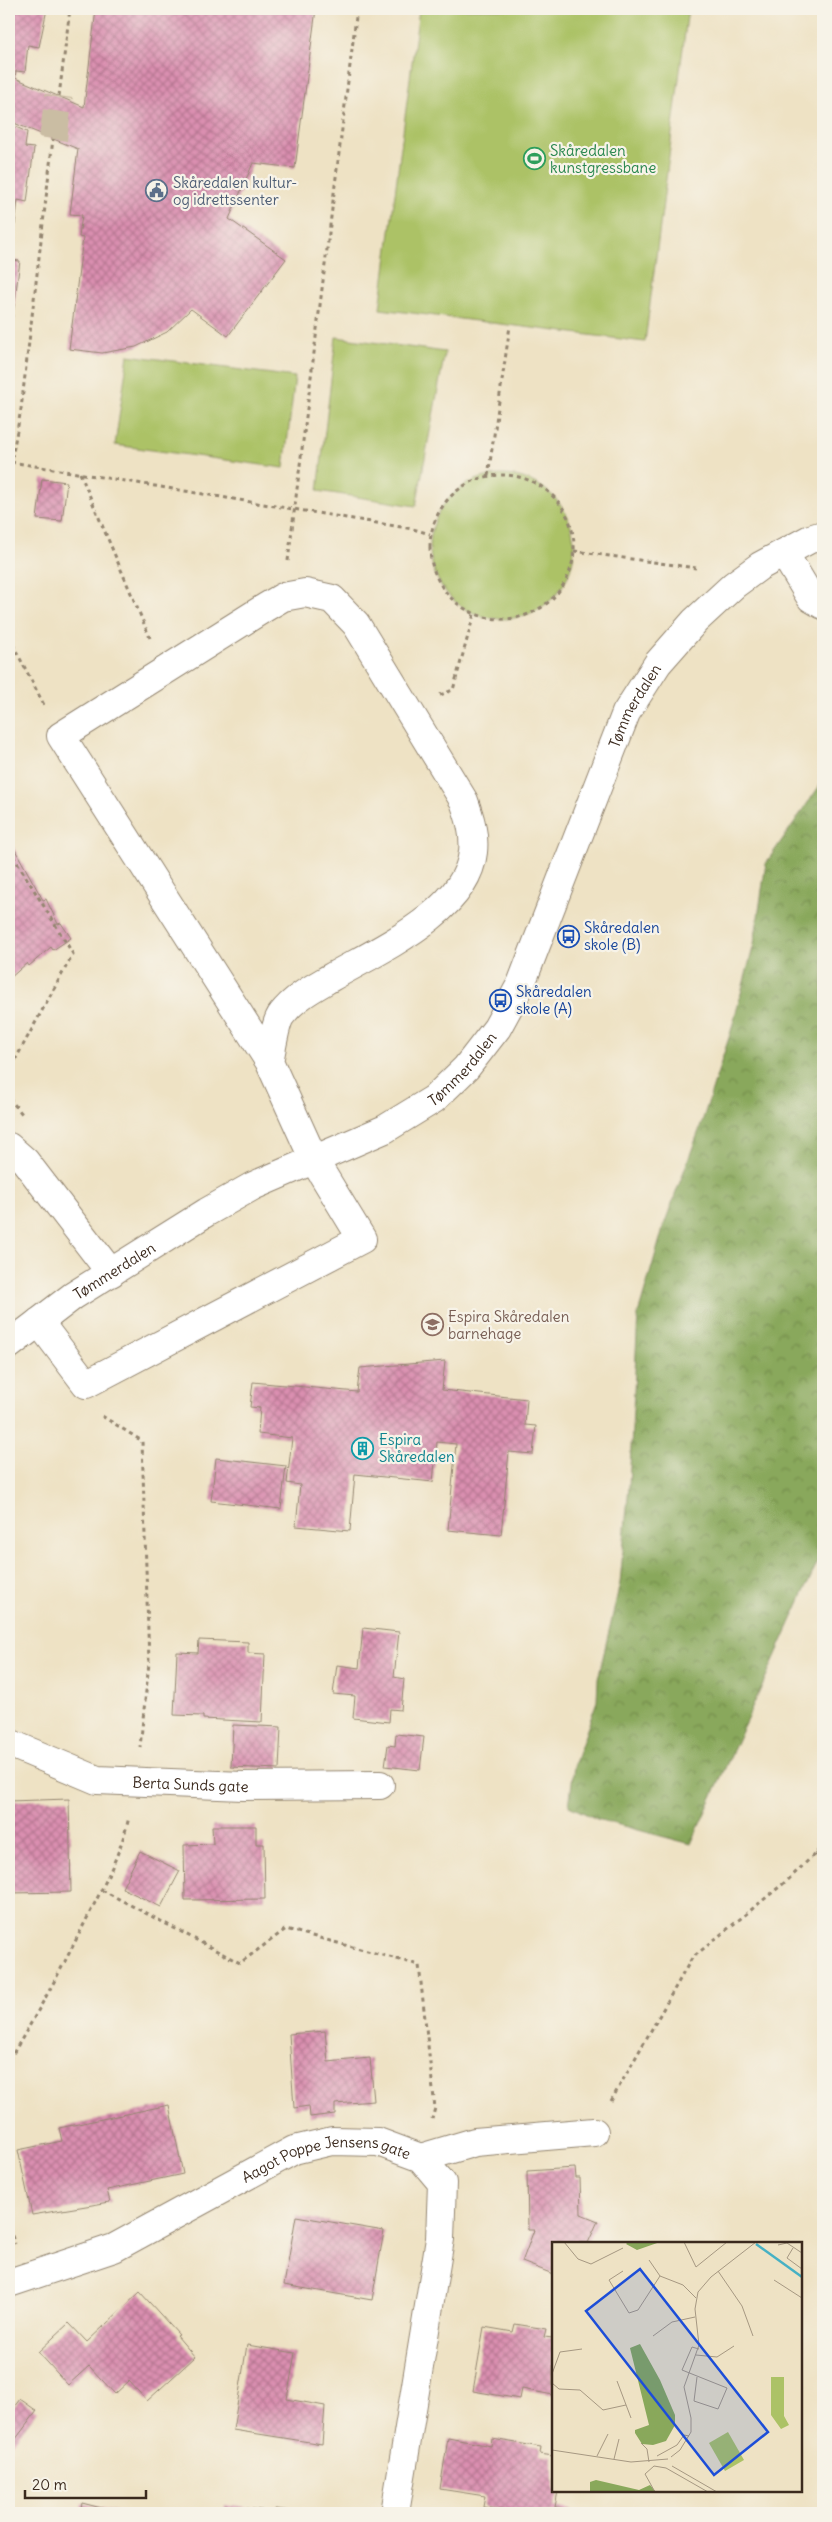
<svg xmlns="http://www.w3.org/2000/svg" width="832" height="2522" viewBox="0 0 832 2522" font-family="Delius,sans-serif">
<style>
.forest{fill:url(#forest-crowns);stroke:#62693c}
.pitch{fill:#acc266;stroke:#747642}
.building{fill:url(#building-cross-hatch)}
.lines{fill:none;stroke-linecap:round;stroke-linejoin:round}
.minor-tunnel{stroke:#cabda3;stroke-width:28;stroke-dasharray:28 14;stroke-linecap:butt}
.minor-casing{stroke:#948671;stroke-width:30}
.path{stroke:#948671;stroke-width:3;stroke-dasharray:4 4;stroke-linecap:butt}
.minor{stroke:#fff;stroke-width:28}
.labels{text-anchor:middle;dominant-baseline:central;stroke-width:4.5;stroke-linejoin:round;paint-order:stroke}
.leisure-label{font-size:15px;fill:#27864d;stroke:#f7f3e8;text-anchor:start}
.service-label{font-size:15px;fill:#4e5e75;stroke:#f7f3e8;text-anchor:start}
.street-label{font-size:15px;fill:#3b2a1e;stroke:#f7f3e8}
.transit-label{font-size:15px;fill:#164399;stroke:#f7f3e8;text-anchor:start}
.education-label{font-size:15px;fill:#785e54;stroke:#f7f3e8;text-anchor:start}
.culture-label{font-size:15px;fill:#0d838f;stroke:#f7f3e8;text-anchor:start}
.inset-river{fill:none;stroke:#46b1c4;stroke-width:2.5}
.inset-road{fill:none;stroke:#a69882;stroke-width:1}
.view{fill:#1d4ed8;fill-opacity:0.15;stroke:#1d4ed8;stroke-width:2.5}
.inset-edge{fill:none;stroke:#3b2a1e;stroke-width:2.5}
</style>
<defs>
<pattern id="forest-crowns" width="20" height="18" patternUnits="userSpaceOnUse" patternTransform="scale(1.25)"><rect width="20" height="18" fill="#89a85b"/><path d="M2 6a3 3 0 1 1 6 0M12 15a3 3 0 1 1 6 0" fill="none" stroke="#71894b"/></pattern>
<pattern id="building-cross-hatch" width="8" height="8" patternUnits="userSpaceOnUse" patternTransform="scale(1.25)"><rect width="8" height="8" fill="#da8fb0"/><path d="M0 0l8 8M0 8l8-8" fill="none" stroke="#b2758f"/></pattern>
</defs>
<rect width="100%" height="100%" fill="#f7f3e8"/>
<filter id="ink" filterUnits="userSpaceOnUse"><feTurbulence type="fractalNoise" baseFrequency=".02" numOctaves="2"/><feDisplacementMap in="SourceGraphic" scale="10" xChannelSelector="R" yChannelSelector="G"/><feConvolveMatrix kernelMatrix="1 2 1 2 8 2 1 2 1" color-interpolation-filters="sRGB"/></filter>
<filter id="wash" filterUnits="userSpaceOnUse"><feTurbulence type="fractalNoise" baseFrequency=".0096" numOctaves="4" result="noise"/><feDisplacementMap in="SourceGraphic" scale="20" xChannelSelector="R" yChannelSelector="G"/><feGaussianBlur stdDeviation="1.12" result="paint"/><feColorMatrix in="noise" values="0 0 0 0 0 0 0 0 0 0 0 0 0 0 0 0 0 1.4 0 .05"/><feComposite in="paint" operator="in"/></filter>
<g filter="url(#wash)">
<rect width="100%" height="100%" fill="#eee2c4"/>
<path class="forest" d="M823 781V1550L691 1844 597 1819 569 1806 574 1766 597 1701 598 1679 620 1583 629 1486 638 1314 665 1222 700 1128 731 1031 754 944 766 863Z"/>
<path class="pitch" d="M419 9H688L645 342 380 309Z
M336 337 445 352 416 506 318 491Z
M128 355 295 377 284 468 115 445Z
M430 547a72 72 0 1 1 144 0a72 72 0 1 1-144 0Z"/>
<g id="blocks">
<path class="building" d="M9 9H47L39 47 28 45 25 72 16 71 15 78 84 107 96 9H316L295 168 253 163 229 219 286 259 228 336 191 309 167 332 136 347 102 353 69 349 83 238 79 237 82 215 70 214 78 149 9 121Z
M9 124 27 132 25 147 34 148 27 202 18 200 15 225 9 224Z
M9 243H12L10 260 20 261 11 329H9Z
M42 479 67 482 62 521 37 519Z
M9 839 43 900 46 899 58 924 61 923 71 938 53 950 51 947 29 966 27 963 9 979Z
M445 1361 442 1390 527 1399 525 1425 536 1426 533 1454 509 1452 501 1535 448 1530 456 1444 437 1442 433 1482 355 1474 350 1531 296 1526 300 1485 287 1483 292 1438 258 1434 260 1408 250 1407 253 1382 357 1392 360 1368Z
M216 1458 286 1466 281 1509 211 1501Z
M363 1628 399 1632 394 1677 404 1679 401 1710 390 1709 389 1722 353 1718 355 1696 333 1694 337 1665 359 1668Z
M199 1640 248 1642V1653L265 1654 262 1722 203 1719V1716L174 1715 177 1652 198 1653Z
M233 1725 281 1727 279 1769 231 1767Z
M396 1734 424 1737 420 1770 385 1766 388 1745 395 1746Z
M69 1799 71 1892 9 1893V1801Z
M212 1826H256V1844H264L265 1899 185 1900 184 1845 213 1844Z
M140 1851 180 1871 161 1907 122 1888Z
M325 2031 328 2062 370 2058 374 2101 335 2104V2114L310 2117 309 2106 294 2108 289 2034Z
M169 2105 183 2174 107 2190 110 2202 32 2215 18 2150 62 2141 59 2128Z
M575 2168 576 2178H580L581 2214 598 2221 588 2243H553V2274L522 2262 534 2230H528L527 2171Z
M296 2216 384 2231 372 2300 284 2285Z
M140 2292 179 2335 177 2336 195 2357 147 2401 129 2381 115 2394 89 2366 68 2385 38 2352 69 2323 87 2342Z
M515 2324 546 2329 544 2337 553 2338V2395L522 2389 520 2399 473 2391 484 2327 513 2332Z
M247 2345 295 2353 287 2399 325 2406 322 2444 233 2430Z
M20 2399 37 2411 9 2448V2403L14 2407Z
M448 2438 491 2446 492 2439 541 2447 540 2454 553 2456V2491H558L555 2507 572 2510 571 2513H521L483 2507 485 2496 440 2489Z
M82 2503 121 2513H80Z
M225 2505 274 2512V2513H224Z
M275 2509 299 2512V2513H274Z"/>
</g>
</g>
<g filter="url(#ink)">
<use href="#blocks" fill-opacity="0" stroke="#948671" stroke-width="1"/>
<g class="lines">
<path class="minor-tunnel" d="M53 139 59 96"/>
<defs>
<g id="minor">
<path d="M784 553 811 598 823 605"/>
<path d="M9 1147 25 1161 111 1273"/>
<path d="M39 1322 86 1384 362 1239 314 1160 269 1061 61 736 266 607 283 597 305 593 332 599 356 624 464 801C470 818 475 834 473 852 467 912 376 951 330 978 313 988 294 998 282 1014 275 1022 272 1050 269 1061"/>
<path id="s1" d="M9 1345 73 1296 207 1212 253 1186 385 1129 434 1099 466 1068 497 1028 521 984 626 713 658 663 695 621 734 585 760 566 810 539 823 535"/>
<path id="s2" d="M9 1743 97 1780 243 1786 380 1785"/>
<path d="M421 2158 475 2142 594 2132"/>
<path id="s3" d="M9 2283 114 2248 294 2150 332 2141 378 2142 421 2158 442 2183 440 2239 395 2513"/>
</g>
</defs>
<use href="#minor" class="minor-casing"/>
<path class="path" d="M59 96 70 9
M11 462 413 529 430 534
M80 473 150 638
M9 474 21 409 53 139
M430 547a72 72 0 1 1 144 0a72 72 0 1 1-144 0Z
M488 476 510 326
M574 551 696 568
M288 561 357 9
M9 637 44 705
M440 695 453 690 474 614
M9 849 73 954 9 1071
M9 1098 23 1115
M102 1416 142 1441 149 1663 140 1747
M815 1854 823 1860
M102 1890 240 1963 286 1929 419 1965 435 2108 432 2119
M9 2060C36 2016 60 1972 83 1926 101 1891 120 1856 129 1817
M611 2101 692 1958 789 1879 823 1846
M9 2228 15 2244"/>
<use href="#minor" class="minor"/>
</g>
</g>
<defs>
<symbol id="stadium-ring" viewBox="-11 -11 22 22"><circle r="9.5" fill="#f7f3e8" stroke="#2e9e5b" stroke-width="1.5"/><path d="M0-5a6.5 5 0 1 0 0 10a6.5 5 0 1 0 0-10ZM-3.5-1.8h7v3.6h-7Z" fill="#2e9e5b"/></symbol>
<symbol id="civic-ring" viewBox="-11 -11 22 22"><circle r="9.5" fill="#f7f3e8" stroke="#5c6f8a" stroke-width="1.5"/><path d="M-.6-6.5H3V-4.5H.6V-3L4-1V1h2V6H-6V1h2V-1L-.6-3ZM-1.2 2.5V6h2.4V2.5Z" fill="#5c6f8a"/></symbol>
<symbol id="bus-ring" viewBox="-11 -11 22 22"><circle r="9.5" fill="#f7f3e8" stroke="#1a4fb4" stroke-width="1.5"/><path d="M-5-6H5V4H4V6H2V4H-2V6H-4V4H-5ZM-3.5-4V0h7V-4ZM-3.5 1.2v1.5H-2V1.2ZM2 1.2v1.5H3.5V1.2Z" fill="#1a4fb4"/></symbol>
<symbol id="school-ring" viewBox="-11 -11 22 22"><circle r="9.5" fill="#f7f3e8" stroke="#8d6e63" stroke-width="1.5"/><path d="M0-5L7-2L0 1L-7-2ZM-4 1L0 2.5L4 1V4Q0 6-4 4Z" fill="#8d6e63"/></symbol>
<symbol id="building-ring" viewBox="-11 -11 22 22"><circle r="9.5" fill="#f7f3e8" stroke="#0f9aa8" stroke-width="1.5"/><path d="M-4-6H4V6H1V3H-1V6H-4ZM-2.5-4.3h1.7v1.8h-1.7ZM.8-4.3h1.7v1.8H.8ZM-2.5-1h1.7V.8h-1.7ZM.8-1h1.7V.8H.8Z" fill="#0f9aa8"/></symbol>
</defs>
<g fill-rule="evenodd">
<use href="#stadium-ring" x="522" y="146" width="25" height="25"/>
<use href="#civic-ring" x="144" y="178" width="25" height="25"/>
<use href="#bus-ring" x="556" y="924" width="25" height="25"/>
<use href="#bus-ring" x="488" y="988" width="25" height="25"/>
<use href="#school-ring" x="420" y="1312" width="25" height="25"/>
<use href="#building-ring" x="350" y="1436" width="25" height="25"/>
</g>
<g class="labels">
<g class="leisure-label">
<text x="550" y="150">Skåredalen<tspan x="550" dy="17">kunstgressbane</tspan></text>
</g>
<g class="service-label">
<text x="173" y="182">Skåredalen kultur-<tspan x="173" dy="17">og idrettssenter</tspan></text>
</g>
<g class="street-label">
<text stroke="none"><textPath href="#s1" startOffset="939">Tømmerdalen</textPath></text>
<text stroke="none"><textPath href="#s1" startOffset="534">Tømmerdalen</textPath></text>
<text stroke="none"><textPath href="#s1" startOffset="129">Tømmerdalen</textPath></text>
<text stroke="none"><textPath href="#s2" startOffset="189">Berta Sunds gate</textPath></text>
<text stroke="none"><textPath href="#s3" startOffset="346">Aagot Poppe Jensens gate</textPath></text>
</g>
<g class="transit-label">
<text x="584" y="927">Skåredalen<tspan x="584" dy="17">skole (B)</tspan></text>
<text x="516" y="991">Skåredalen<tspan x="516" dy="17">skole (A)</tspan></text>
</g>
<g class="education-label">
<text x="448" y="1316">Espira Skåredalen<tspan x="448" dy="17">barnehage</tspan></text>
</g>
<g class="culture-label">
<text x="379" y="1439">Espira<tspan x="379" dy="17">Skåredalen</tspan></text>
</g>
</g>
<g transform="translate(552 2242)">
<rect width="250" height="250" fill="#eee2c4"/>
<path d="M76 0H108L85 8 74 2ZM88 102 108 138 123 173V183L114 199 101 203 90 202 83 191V188L97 183 78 106ZM44 238 87 248 98 243 104 250H38V240Z" fill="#89a85b"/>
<path d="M219 135H232V174L237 183 229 187 219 173Z" fill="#acc266"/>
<path d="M176 190 192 218 173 229 157 201Z" fill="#acc266"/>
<path class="inset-river" d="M204 2 250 35"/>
<path class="inset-road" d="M12 0 26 17 39 22 71 6M132 0 144 25 175 0M226 3 235 1 250 11M241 6 235 16 250 27M97 18 108 34M71 29 57 38 77 71 86 68 108 34 131 43 144 56M166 29 190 64 201 94M222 38 250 56M101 94 120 80 143 75M144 113 165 115 182 104M0 132 8 110 30 107M145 135 142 159 166 167 175 146 130 128 140 105 147 107M65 139 79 176M0 141 7 147 28 148 51 168 74 163M89 201 95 207 97 220M0 208 79 220 116 217M45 214 56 192M105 214 125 203 132 193 137 194M119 215 128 208 139 190V176L132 145 147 103 143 67 146 50 159 35 204 0M62 217 67 197M120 224 165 250M103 250 93 232 102 224 114 226 156 250"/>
<path class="view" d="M88 27 216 190 162 233 34 69Z"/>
<rect width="250" height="250" class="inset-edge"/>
</g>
<rect width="832" height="2522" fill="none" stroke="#f7f3e8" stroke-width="30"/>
<path d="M25 2490v8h121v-8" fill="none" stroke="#3b2a1e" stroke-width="2.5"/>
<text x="32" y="2490" font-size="15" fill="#3b2a1e" stroke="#f7f3e8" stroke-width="4" paint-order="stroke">20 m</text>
</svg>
